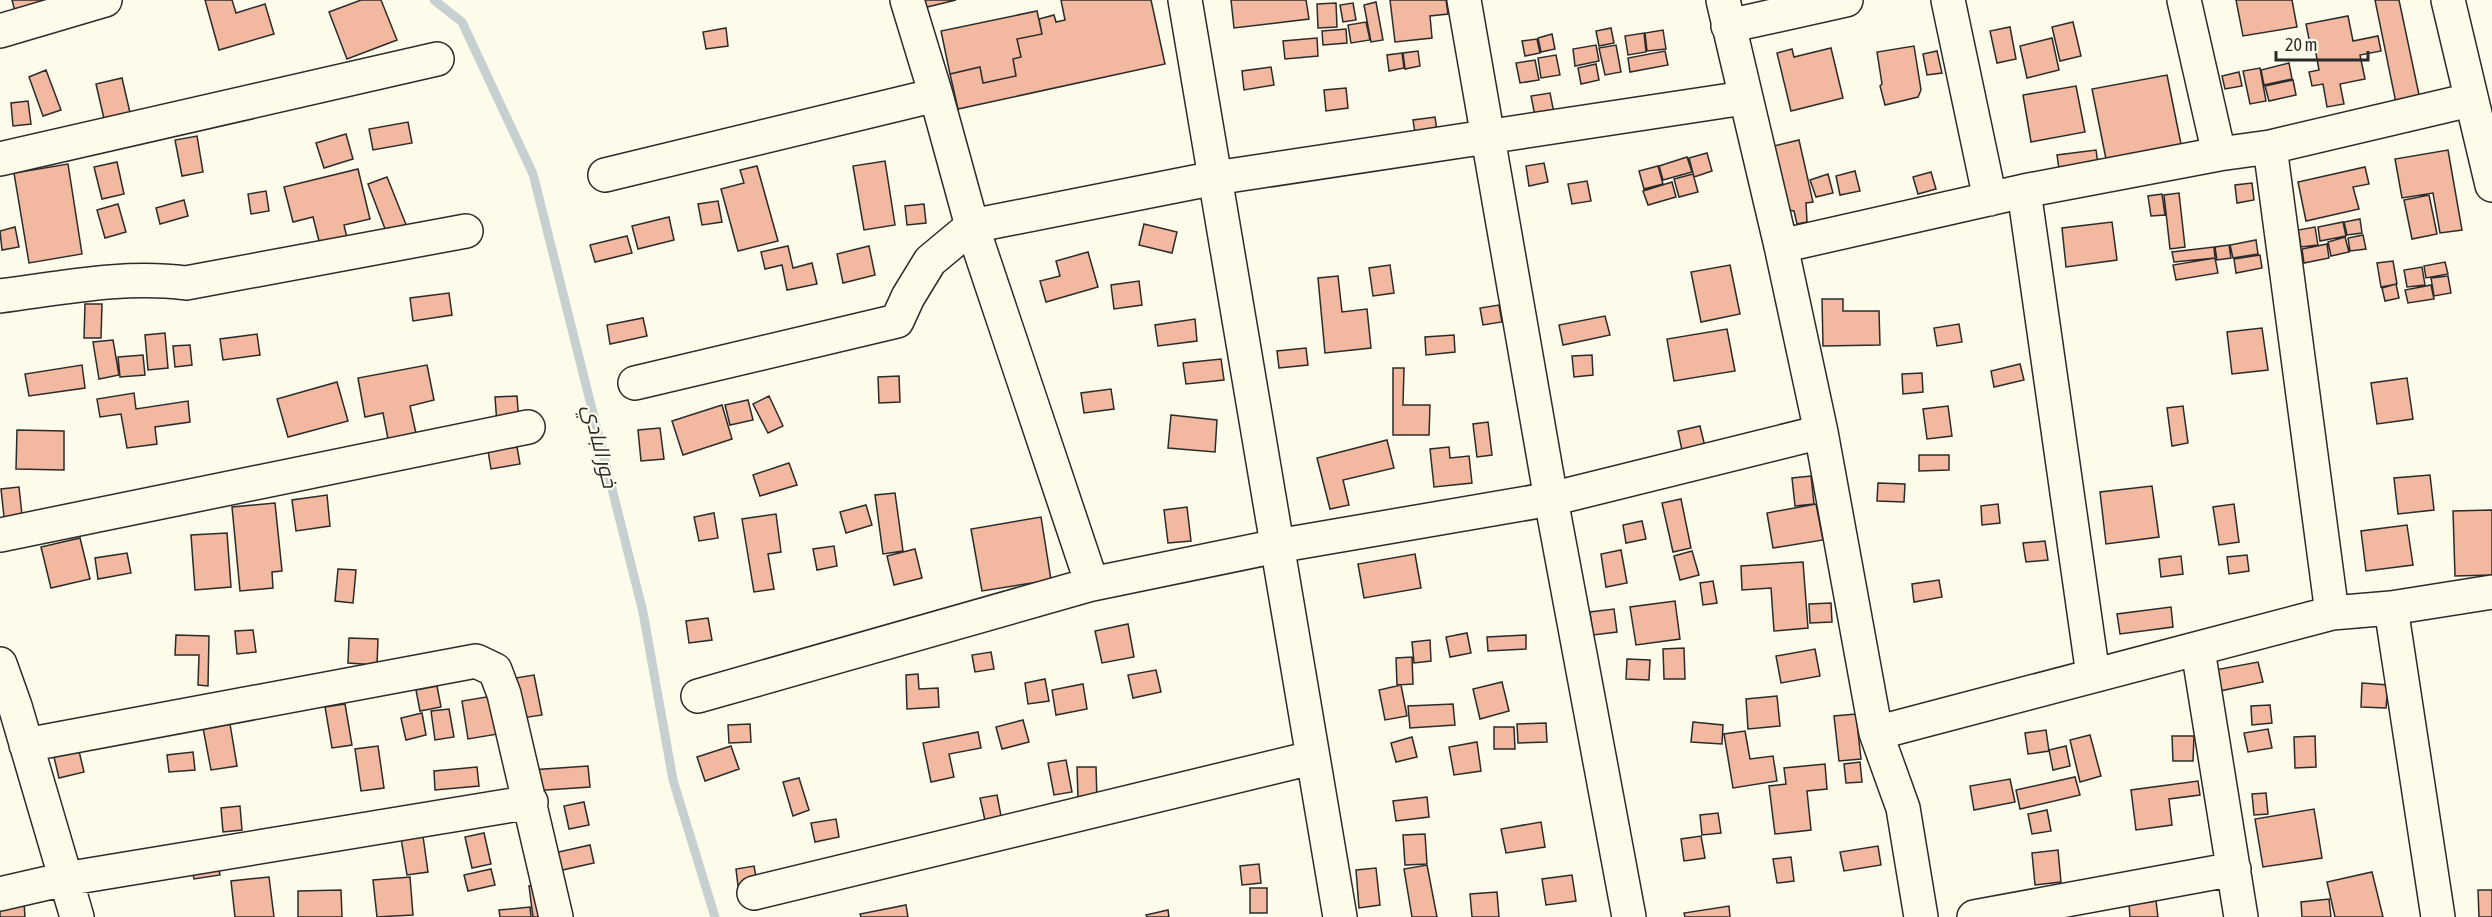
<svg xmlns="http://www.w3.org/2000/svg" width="2492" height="917" viewBox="0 0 2492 917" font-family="'Asap Condensed',Cairo,sans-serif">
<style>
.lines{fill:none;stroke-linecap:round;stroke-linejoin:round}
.stream{stroke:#c7d0d0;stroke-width:9}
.building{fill:#f2b8a0;stroke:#2b2b2b;stroke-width:1.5}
.minor-casing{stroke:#2b2b2b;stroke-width:36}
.minor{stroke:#fdfbea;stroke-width:33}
.labels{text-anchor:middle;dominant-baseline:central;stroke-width:4.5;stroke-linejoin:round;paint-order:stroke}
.water-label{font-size:21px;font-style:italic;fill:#2b2b2b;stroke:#fdfbea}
</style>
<rect width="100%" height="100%" fill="#fdfbea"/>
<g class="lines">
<path class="stream" d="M434 0 462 22 533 174 643 612 673 780 715 917"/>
</g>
<path class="building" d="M12 0H74L17 19Z
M205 0H232L236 13 265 4 274 34 219 50Z
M361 0H381L397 40 347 59 329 12Z
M921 0H956L923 8Z
M1061 0H1151L1165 64 958 109 950 74 980 67 983 83 1016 76 1013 59 1021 57 1017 39 1042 34 1039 19 1054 15 1056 22 1065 20Z
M1231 0H1306L1309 19 1234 28Z
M1390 0H1446L1448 14 1430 16 1432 38 1395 42Z
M2236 0H2292L2297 27 2243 36Z
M2375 0H2399L2422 109 2398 113Z
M1376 2 1383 40 1371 42 1364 5Z
M1336 3 1337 27 1318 28 1317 4Z
M1353 3 1356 20 1343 22 1340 5Z
M1037 11 1042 34 1017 39 1021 57 1013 59 1016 76 983 83 980 67 950 74 941 31Z
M2348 16 2353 41 2378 36 2381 51 2360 55 2365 79 2340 84 2344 104 2327 107 2323 84 2312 86 2309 72 2319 70 2314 43 2310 44 2306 24Z
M1366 22 1370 40 1351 43 1348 25Z
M2073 22 2081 56 2060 61 2052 27Z
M2010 27 2016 59 1997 63 1990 31Z
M726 28 728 46 706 49 703 32Z
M1611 28 1614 43 1599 46 1596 31Z
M1346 29 1347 43 1323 45 1322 31Z
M1663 30 1666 49 1647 51 1645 33Z
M1644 33 1646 52 1628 55 1625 36Z
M1552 34 1555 49 1541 52 1538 38Z
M1317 38 1318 56 1285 59 1283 41Z
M2052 38 2059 70 2027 78 2020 46Z
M1537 39 1540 53 1525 56 1522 41Z
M1596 45 1599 61 1575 66 1573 49Z
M1616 45 1621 72 1605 75 1599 48Z
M1914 46 1921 90 1918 97 1885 105 1880 86 1882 84 1877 52Z
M1831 48 1843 98 1791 111 1777 53 1792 49 1794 57Z
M1418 51 1420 66 1405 69 1403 53Z
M1665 51 1668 65 1630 72 1628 58Z
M1937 51 1942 73 1927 75 1923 54Z
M1402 53 1404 68 1389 71 1387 55Z
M1556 55 1560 75 1541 78 1538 58Z
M1535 60 1539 80 1520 83 1516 63Z
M2289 63 2292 79 2264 85 2261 70Z
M1596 64 1599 80 1581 84 1578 68Z
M1271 67 1274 85 1244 90 1242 71Z
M2260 68 2266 101 2250 104 2243 71Z
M46 70 61 110 43 116 29 77Z
M2239 72 2242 86 2225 89 2222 76Z
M2167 75 2181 144 2106 159 2092 89Z
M122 78 131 117 105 123 96 84Z
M2293 80 2296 95 2269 101 2265 86Z
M2076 86 2085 132 2031 142 2023 95Z
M1346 88 1348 108 1326 111 1324 90Z
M1550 93 1554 113 1535 116 1531 96Z
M28 101 31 124 13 126 11 103Z
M1435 117 1438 138 1416 140 1413 120Z
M408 122 412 143 373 150 369 129Z
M346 134 353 159 324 168 316 143Z
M197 136 203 172 182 176 175 140Z
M1799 140 1813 202 1806 203 1807 222 1797 224 1794 211 1788 210 1774 146Z
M2096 150 2099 171 2060 176 2057 155Z
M2448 150 2462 230 2440 233 2433 193 2402 198 2395 159Z
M1707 153 1712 171 1694 177 1689 158Z
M1687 157 1692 172 1663 180 1659 166Z
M885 161 895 225 864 230 853 166Z
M117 162 124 194 102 199 94 167Z
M1544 163 1548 182 1529 186 1526 166Z
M68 164 82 254 29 263 14 173Z
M757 166 778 241 738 251 721 189 744 183 740 170Z
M1658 166 1663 184 1644 189 1639 171Z
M2365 167 2369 184 2353 187 2359 209 2306 221 2298 182Z
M358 169 370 219 344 225 347 238 320 245 313 217 293 222 284 187Z
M1855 171 1860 191 1840 195 1836 176Z
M1931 172 1936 189 1918 194 1913 177Z
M1693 174 1698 192 1679 197 1674 179Z
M1828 174 1833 193 1816 197 1810 180Z
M387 177 407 227 387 234 368 184Z
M1587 181 1591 201 1572 204 1568 184Z
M1672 182 1676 197 1648 205 1643 191Z
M2252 183 2254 200 2237 203 2235 185Z
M266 191 269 211 251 214 248 194Z
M2179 193 2185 247 2170 249 2164 195Z
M2162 194 2165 215 2151 216 2148 196Z
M2429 195 2437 234 2412 239 2404 200Z
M184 200 188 216 160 224 156 208Z
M718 201 722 222 702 225 698 204Z
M118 204 126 232 105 238 97 210Z
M924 204 926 223 907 225 905 206Z
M669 217 674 240 638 249 632 226Z
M2360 219 2362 233 2347 235 2344 222Z
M2112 222 2117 260 2066 267 2062 228Z
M2343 222 2346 236 2320 241 2318 227Z
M1144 224 1177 232 1172 253 1139 245Z
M15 227 19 247 2 250 0 231Z
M2315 227 2318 245 2301 247 2298 230Z
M2363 235 2366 249 2350 251 2348 238Z
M627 236 632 253 595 262 590 245Z
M2345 237 2349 252 2331 256 2328 242Z
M2256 240 2258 254 2233 258 2230 245Z
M2327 244 2329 258 2304 263 2302 249Z
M2229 245 2231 258 2217 260 2215 247Z
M788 246 793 268 812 263 817 284 787 290 782 265 765 269 761 252Z
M869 246 875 275 843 283 837 254Z
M2214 247 2215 258 2174 262 2172 252Z
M1088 252 1098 287 1046 302 1040 281 1060 276 1056 261Z
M2260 255 2262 268 2236 273 2234 259Z
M2215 258 2218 273 2176 280 2173 265Z
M2393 261 2397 284 2381 287 2377 263Z
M2445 262 2448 274 2426 278 2424 266Z
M1390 265 1394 293 1373 296 1369 268Z
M1730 265 1740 314 1701 322 1691 272Z
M2422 267 2425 285 2407 287 2404 270Z
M1338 276 1342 312 1367 309 1371 348 1325 353 1318 278Z
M2448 276 2451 293 2434 296 2431 278Z
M1139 281 1142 305 1114 309 1111 285Z
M2396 284 2399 298 2385 301 2382 288Z
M2431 285 2434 299 2408 303 2405 290Z
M449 293 452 315 413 321 410 298Z
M1822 299H1843V311H1879L1880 345 1823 346Z
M85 304H102L101 338H84Z
M1499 305 1502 322 1483 325 1480 308Z
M1605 316 1610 335 1563 345 1559 325Z
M643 318 647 336 610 344 607 325Z
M1195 319 1197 341 1158 346 1155 325Z
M1959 324 1962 342 1937 346 1934 328Z
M2262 328 2268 370 2232 374 2227 332Z
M1727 329 1735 371 1674 381 1667 339Z
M165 333 168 368 148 370 145 335Z
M257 334 260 355 223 360 220 339Z
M1454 335 1455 352 1426 355 1425 337Z
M113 340 119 375 99 379 93 342Z
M190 345 192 365 175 367 173 346Z
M1306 348 1308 365 1279 368 1277 351Z
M143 355 145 375 120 377 118 357Z
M1592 355 1593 375 1574 377 1572 356Z
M1221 359 1224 380 1186 384 1183 363Z
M2020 364 2024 380 1994 387 1991 371Z
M82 365 85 388 29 396 25 374Z
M427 365 434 400 410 406 417 438 389 444 383 413 365 417 358 378Z
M1393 368H1404L1403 405H1430L1429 435H1393Z
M1922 373 1923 392 1903 394 1902 374Z
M899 376 900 402 879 403 878 377Z
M2407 378 2413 419 2377 424 2371 383Z
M337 382 348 421 288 437 277 399Z
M1111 389 1114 409 1084 413 1081 393Z
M134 393 136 409 188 401 190 422 155 427 157 444 127 448 121 414 100 417 97 399Z
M517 396 519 422 497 424 495 397Z
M769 396 783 426 768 433 753 404Z
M748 400 753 420 730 425 725 405Z
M722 405 732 439 683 455 672 421Z
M1948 406 1952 436 1927 439 1923 409Z
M2183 406 2188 443 2172 446 2167 408Z
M1171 415 1217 420 1215 452 1168 448Z
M1488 422 1492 455 1477 457 1473 424Z
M1700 426 1707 455 1684 460 1678 431Z
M660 428 664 459 641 461 638 430Z
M17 430 64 431V470L16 469Z
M1387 440 1394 468 1343 480 1349 505 1330 509 1317 458Z
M517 447 520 464 491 469 488 451Z
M1449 447 1450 458 1469 456 1472 483 1434 487 1430 449Z
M1919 455H1949V470L1919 471Z
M789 463 797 485 760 496 753 475Z
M2430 475 2434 510 2398 514 2394 478Z
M1811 476 1814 504 1795 506 1792 478Z
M1878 483 1905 484 1904 502 1877 501Z
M2152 486 2159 537 2106 544 2100 492Z
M19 487 22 515 4 517 1 489Z
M895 493 903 551 883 554 875 495Z
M327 495 330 526 296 531 292 500Z
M1681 499 1691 548 1673 552 1662 503Z
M275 503 282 571 272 572 273 588 240 591 232 507Z
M1816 504 1823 540 1773 548 1767 513Z
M1998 504 2000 523 1982 525 1981 506Z
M2234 504 2239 542 2219 545 2213 507Z
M866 505 872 525 846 533 840 512Z
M1187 507 1191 541 1168 543 1164 510Z
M2492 510V575L2455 576 2453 511Z
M714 513 718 538 699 541 694 517Z
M776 514 781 552 768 554 774 589 754 592 742 519Z
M1041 517 1051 580 982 591 971 529Z
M1642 521 1646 539 1626 543 1623 525Z
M2407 525 2413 565 2366 571 2361 531Z
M227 533 231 587 195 590 191 535Z
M80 538 90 579 51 588 41 547Z
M2045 541 2048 560 2026 562 2023 543Z
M834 546 837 566 817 570 813 549Z
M915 549 922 578 894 585 887 556Z
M1621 550 1627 583 1606 587 1601 554Z
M1692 551 1699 575 1680 580 1674 556Z
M127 553 131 573 98 579 95 558Z
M1415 554 1421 588 1364 598 1358 564Z
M2247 555 2249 571 2229 574 2227 557Z
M2181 556 2183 574 2161 577 2159 559Z
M1803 562 1808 628 1774 631 1771 588 1742 590 1741 566Z
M338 569 356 570 353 603 335 601Z
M1939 580 1942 597 1914 602 1912 584Z
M1713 581 1717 603 1703 605 1700 583Z
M1675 601 1680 639 1636 645 1630 607Z
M1831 603 1832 622 1810 623 1809 604Z
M2171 607 2173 627 2120 634 2117 614Z
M1614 609 1617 632 1593 635 1590 612Z
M708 618 712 640 689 643 686 621Z
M1128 624 1134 657 1102 663 1095 631Z
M253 630 256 652 237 654 235 631Z
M1467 633 1471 653 1450 657 1446 637Z
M176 635 209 636 208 686 198 685 199 655H175Z
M1526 635V649L1488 651 1487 637Z
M349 638 378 639 377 665 348 663Z
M1430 640 1431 661 1414 663 1412 642Z
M1684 648 1685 679H1664L1663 649Z
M1815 649 1820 676 1781 683 1776 656Z
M991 652 994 669 975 672 972 655Z
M1412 657 1413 684 1397 685 1396 658Z
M1627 659 1650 660 1649 680 1626 679Z
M2258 662 2263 682 2220 691 2215 670Z
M1156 670 1161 692 1133 698 1128 675Z
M918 674 919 689 938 688 939 707 907 709 906 675Z
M534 675 542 715 516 719 509 679Z
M1045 679 1049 701 1028 704 1025 683Z
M1502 682 1509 711 1480 719 1473 689Z
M2362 683 2388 685 2386 708 2361 707Z
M1083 684 1087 709 1056 715 1052 690Z
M1401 685 1407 716 1385 720 1379 690Z
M437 686 441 707 420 711 416 690Z
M498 695 504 733 468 739 462 701Z
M1777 696 1780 726 1748 729 1746 699Z
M345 704 352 745 332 748 325 707Z
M1453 704 1455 725 1410 728 1408 706Z
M2270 705 2272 723 2252 725 2251 706Z
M449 709 454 737 435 740 431 711Z
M422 713 426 735 406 740 401 718Z
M1856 714 1861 759 1839 761 1834 716Z
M1023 720 1029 742 1002 749 996 727Z
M1693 722 1723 725 1722 744 1691 742Z
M1546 723 1547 742 1518 743 1517 724Z
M230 724 237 766 211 770 203 728Z
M750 724 751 742 729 743 728 725Z
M1494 727H1514L1515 749H1494Z
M2268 729 2272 748 2248 752 2244 733Z
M2046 730 2049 751 2028 754 2025 733Z
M1745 731 1750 759 1773 756 1777 781 1733 788 1724 734Z
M978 732 981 748 949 754 954 777 931 782 923 743Z
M2090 735 2101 776 2080 782 2070 740Z
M2172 736H2194L2193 761H2173Z
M2315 736 2316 767 2295 768 2294 737Z
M1412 737 1417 757 1396 762 1391 743Z
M1477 742 1481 771 1454 775 1449 747Z
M378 746 384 788 361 791 355 749Z
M731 746 739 769 705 781 697 757Z
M2066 746 2070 766 2053 770 2049 750Z
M79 751 84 772 59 778 54 757Z
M193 752 195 770 169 772 167 755Z
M1066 760 1072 792 1054 795 1048 763Z
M1860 762 1862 782 1846 783 1844 764Z
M1825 764 1827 789 1807 791 1811 830 1775 834 1769 786 1786 784 1784 768Z
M588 766 590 787 532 791 530 770Z
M477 767 479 786 435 790 434 771Z
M1077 767H1096L1097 799H1078Z
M2075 777 2080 795 2020 809 2016 790Z
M799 778 809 810 793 816 783 782Z
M2010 779 2015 802 1974 810 1970 786Z
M2198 781 2200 795 2169 799 2172 825 2136 830 2131 790Z
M2266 793 2268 814 2254 815 2252 794Z
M997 795 1002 821 986 825 980 798Z
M1427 797 1429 817 1396 821 1393 801Z
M584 802 589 825 569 829 564 806Z
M240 806 242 830 223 832 221 808Z
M2314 809 2322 858 2263 867 2255 819Z
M2047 810 2051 831 2032 834 2028 814Z
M1718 813 1721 833 1702 835 1700 815Z
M836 819 839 837 815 842 811 823Z
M1541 822 1545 847 1506 853 1501 829Z
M422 829 428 872 407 875 400 832Z
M484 833 491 864 472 868 465 837Z
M1425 834 1427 864 1405 865 1403 835Z
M1701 836 1705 858 1684 861 1681 839Z
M590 845 594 863 558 871 554 853Z
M1878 846 1881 865 1844 871 1840 852Z
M2058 850 2061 882 2035 885 2032 853Z
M1791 857 1794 881 1777 883 1773 859Z
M217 860 220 875 194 879 191 864Z
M1259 864 1261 883 1242 885 1240 866Z
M1427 865 1437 917H1412L1404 869Z
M754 866 757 883 738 886 736 869Z
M1376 868 1380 905 1359 908 1356 870Z
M491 869 495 885 468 891 464 875Z
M2372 872 2383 917H2335L2327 882Z
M1572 875 1576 901 1546 905 1542 879Z
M269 877 274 917H235L231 881Z
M410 877 413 915 377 917 373 880Z
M547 884 551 917H533L529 886Z
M1250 888H1267V913H1250Z
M341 890 342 917H298V891Z
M2478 890H2492V917H2479Z
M1497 892 1499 917H1472L1470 894Z
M2329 899 2331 917H2302L2301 902Z
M2156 901 2158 917H2130L2129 905Z
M24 902 25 917H0V904Z
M906 905 908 917H861L860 914Z
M1729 906 1730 917H1685L1684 913Z
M530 907 531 917H500L499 910Z
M1168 910 1169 917H1147L1146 915Z"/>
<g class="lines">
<defs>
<path id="minor" d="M907 0 936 95 972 226 1092 584
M1185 0 1340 917
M1464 0 1551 499 1629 917
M1723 0 1781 246 1821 432 1876 733 1903 808 1921 917
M1948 0 1990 199
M2184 0 2219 154
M2448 0 2492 185
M1728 26 1846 0
M0 31 105 0
M2270 147 2332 613
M0 159 437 59
M605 175 936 95
M2024 191 2093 675
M1781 246 2024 191 2219 154 2270 147 2470 100
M0 296C62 288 124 275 186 283L466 231
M635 383 897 321 908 297 930 261 972 226 1215 178 1744 98
M0 535 528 427
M2391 608 2438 917
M2198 650 2241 917
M0 664 15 706 77 917
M698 696 1092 584 1277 546 1551 499 1821 432
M1876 733 2332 613 2391 608 2492 592
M26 745 476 661 495 670 504 694 556 917
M754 893 1311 758
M0 894 65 879 531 802
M1974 917 2234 869"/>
</defs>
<use href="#minor" class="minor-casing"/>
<use href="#minor" class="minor"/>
</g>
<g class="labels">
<g class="water-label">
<text transform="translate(601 446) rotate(76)">خور البادي</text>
</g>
</g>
<path d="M2276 51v9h92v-9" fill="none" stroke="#2b2b2b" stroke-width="3"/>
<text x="2285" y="51" font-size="18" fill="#2b2b2b" stroke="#fdfbea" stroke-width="4.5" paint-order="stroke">20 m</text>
</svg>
